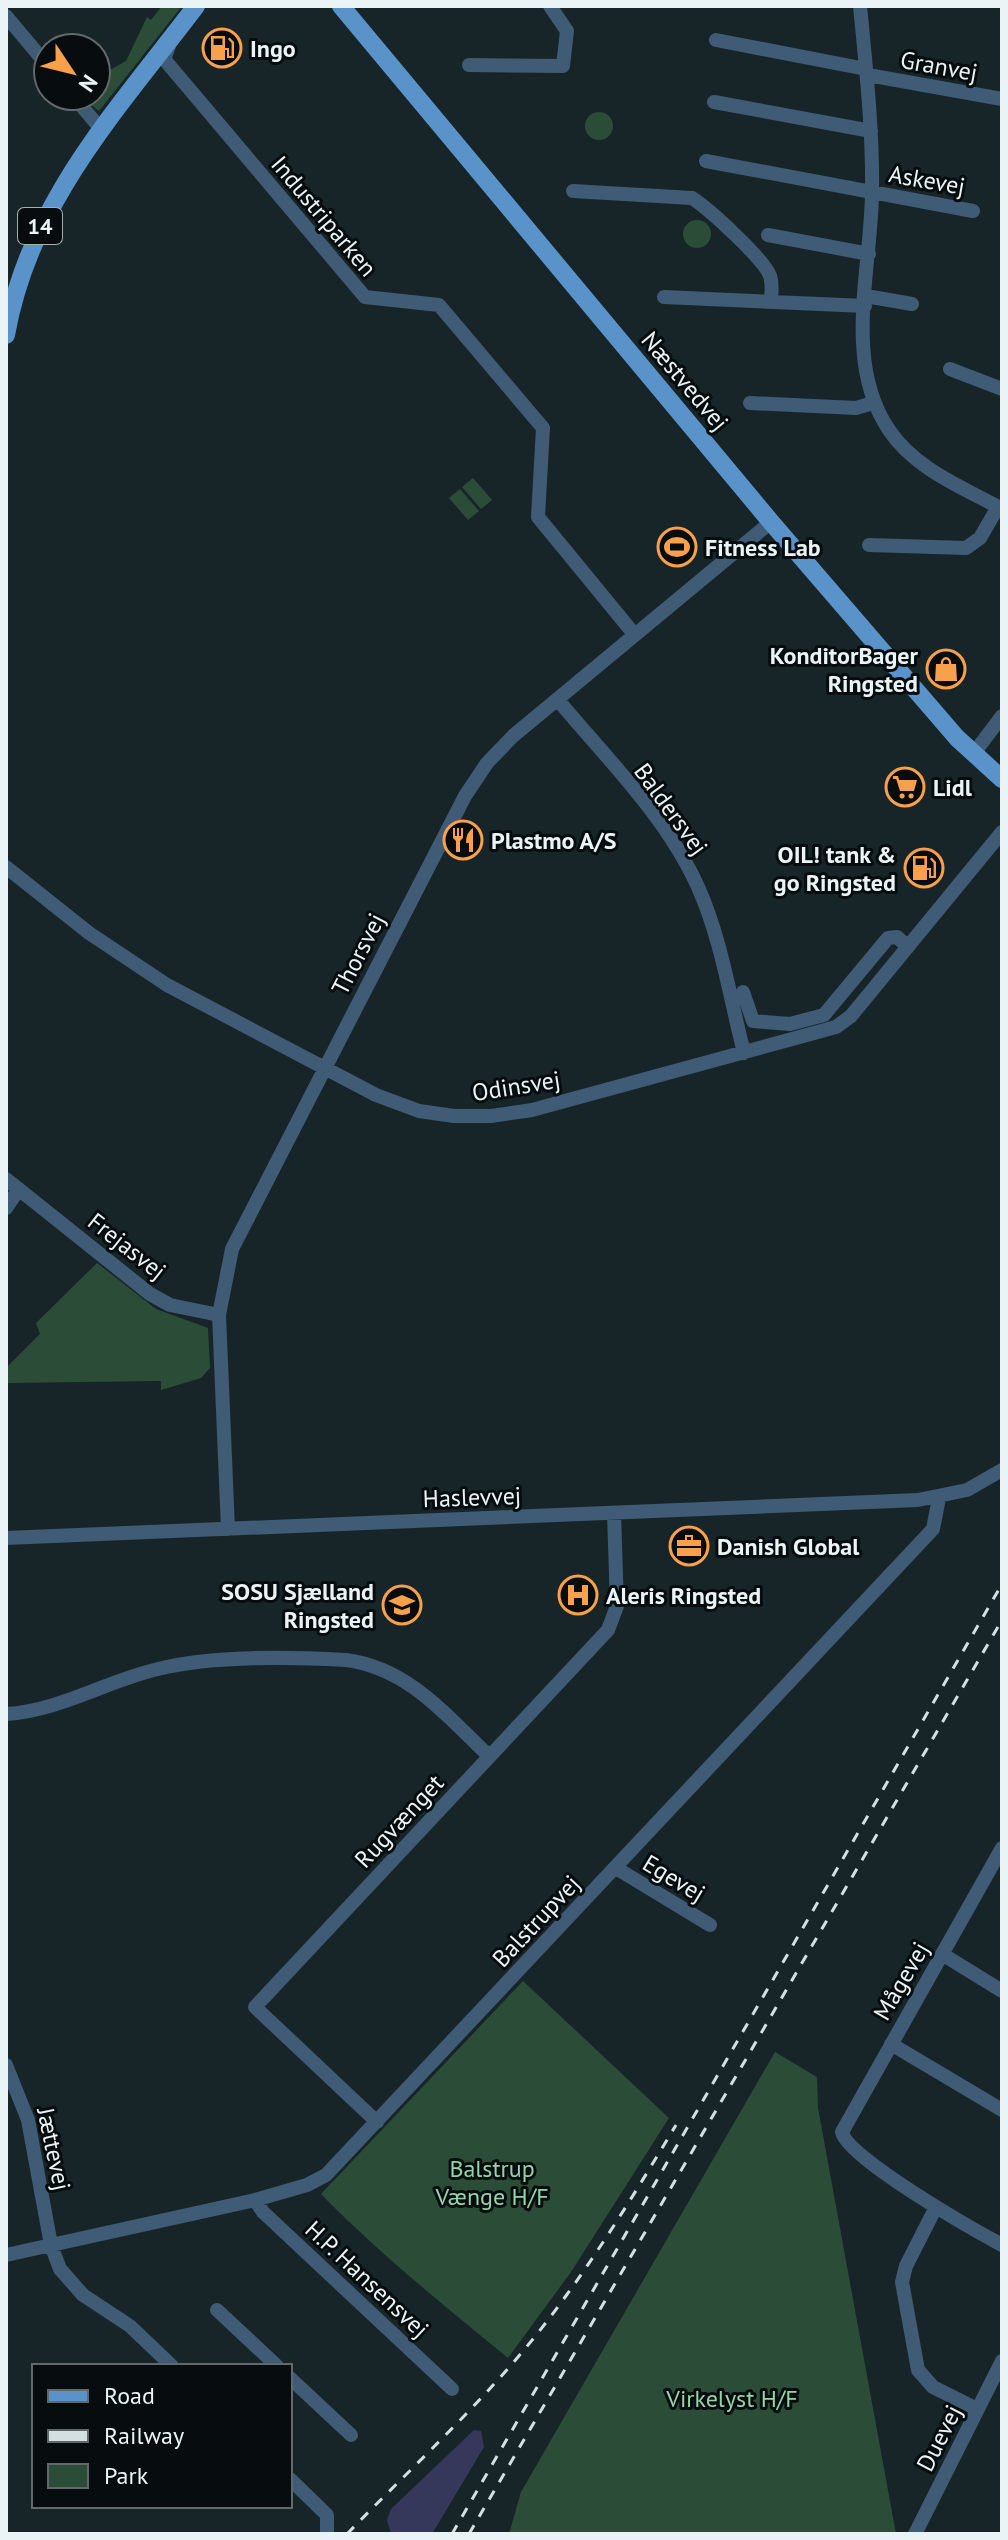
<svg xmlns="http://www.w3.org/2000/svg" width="1008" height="2540" viewBox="0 0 1008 2540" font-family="'PT Sans',sans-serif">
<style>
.green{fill:#2b4d38}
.water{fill:#35385a}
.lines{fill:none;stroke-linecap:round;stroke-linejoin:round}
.minor{stroke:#405b75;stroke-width:14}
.major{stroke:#5a93c9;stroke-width:18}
.rail{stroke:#d4dfe1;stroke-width:3;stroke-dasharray:10 10;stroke-linecap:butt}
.labels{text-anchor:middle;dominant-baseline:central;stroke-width:6;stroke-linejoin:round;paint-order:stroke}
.shield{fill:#070d0e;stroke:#a6afb0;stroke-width:2}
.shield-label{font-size:22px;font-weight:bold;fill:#eaf4f6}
.poi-label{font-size:24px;font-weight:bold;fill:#eaf4f6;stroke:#070d0e;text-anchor:start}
.street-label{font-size:24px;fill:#eaf4f6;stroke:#070d0e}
.park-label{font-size:24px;fill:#94d4aa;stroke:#070d0e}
</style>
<rect width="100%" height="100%" fill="#172529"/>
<path class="green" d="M162 6H182L99 111 79 96H96V78L126 61 147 17 151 20Z
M585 126a14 14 0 1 1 28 0a14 14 0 1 1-28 0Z
M683 234a14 14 0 1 1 28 0a14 14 0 1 1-28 0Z
M473 478 492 500 481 509 462 487Z
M460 489 479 511 468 520 449 498Z
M97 1263 156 1309 208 1328 210 1368 201 1378 161 1390V1381L6 1383V1368L40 1334 36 1323Z
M523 1981 669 2118 571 2272 508 2358C443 2305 380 2254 321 2194Z
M775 2052 817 2077 818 2108 896 2534H509L521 2492Z"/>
<path class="water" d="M474 2430 481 2431 484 2447 432 2534H391L387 2520 391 2509Z"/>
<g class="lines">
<path class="minor" d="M860 6C866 68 873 131 872 193 871 271 843 362 889 430 915 469 962 487 1002 509
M6 16 48 66
M716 40 866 69
M169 46 164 59 365 297 439 305 543 428 538 517 634 634
M469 65 563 66 567 31 550 6
M868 75 1002 99
M73 96 101 129
M714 102 871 131
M706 161 973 211
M573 191 692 198C708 208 765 260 770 276 773 284 771 294 771 302
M768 235 869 254
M866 296 912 304
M664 297 865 306
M950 369 1002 389
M750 403 856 408 873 403
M869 545 966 548 980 538 998 507
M558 700C607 759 666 816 698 887 721 938 730 998 744 1053
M974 753 1002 716
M6 867 89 933 167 985 376 1095 419 1111 454 1116H491L532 1110 836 1027 851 1016 1002 832
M743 992 753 1021 790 1024 824 1015 888 938 897 937 908 947
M6 1179 150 1294 170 1305 219 1315
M6 1208 19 1189
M228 1529 219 1315 232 1249 465 796 487 763 513 736 771 522
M6 1538 918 1500 967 1490 1002 1470
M6 1714C59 1711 106 1681 158 1669 213 1655 289 1657 346 1660 408 1668 446 1715 489 1756
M1002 1848 842 2132C847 2158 974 2230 1002 2245
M616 1868 710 1925
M942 1954 1002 1991
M891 2044 1002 2110
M6 2065 28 2120 51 2245 60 2269 83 2295 130 2326 172 2366
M377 2122 255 2007 608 1630 617 1606 614 1513
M255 2200 263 2212 452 2389
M936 2207 906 2266 902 2282 918 2370 933 2387 977 2409
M6 2255 255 2200 307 2185 326 2175 933 1529 939 1498
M217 2310 277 2366
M290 2378 351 2435
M290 2479 327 2515V2534
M915 2534 1002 2361"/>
<path class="major" d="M341 6 771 522 957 738 1002 779
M6 335C29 203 118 109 196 6"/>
<path class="rail" d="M347 2534C409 2470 477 2408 533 2339 587 2272 632 2198 676 2125
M452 2534 1002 1584
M469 2534 1002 1620"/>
</g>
<defs>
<symbol id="fuel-ring" viewBox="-11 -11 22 22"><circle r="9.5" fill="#070d0e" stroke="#f8a14a" stroke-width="1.5"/><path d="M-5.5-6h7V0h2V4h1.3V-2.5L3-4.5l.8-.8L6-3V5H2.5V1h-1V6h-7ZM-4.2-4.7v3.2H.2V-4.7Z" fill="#f8a14a"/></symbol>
<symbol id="stadium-ring" viewBox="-11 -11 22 22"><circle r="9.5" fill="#070d0e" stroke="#f8a14a" stroke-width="1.5"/><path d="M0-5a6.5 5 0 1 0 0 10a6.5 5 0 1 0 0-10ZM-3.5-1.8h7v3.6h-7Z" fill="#f8a14a"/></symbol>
<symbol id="shop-ring" viewBox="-11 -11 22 22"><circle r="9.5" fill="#070d0e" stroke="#f8a14a" stroke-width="1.5"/><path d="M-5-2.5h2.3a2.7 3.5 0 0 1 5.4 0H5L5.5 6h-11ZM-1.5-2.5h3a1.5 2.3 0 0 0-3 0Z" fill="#f8a14a"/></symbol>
<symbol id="supermarket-ring" viewBox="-11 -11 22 22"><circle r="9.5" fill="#070d0e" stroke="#f8a14a" stroke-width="1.5"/><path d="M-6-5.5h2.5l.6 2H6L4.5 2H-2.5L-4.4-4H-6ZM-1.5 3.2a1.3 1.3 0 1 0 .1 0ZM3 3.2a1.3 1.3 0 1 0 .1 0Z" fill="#f8a14a"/></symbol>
<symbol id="restaurant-ring" viewBox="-11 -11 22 22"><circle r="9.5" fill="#070d0e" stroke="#f8a14a" stroke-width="1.5"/><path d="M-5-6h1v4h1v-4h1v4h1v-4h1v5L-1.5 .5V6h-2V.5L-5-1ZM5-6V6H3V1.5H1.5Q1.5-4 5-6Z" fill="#f8a14a"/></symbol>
<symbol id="office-ring" viewBox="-11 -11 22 22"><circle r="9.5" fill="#070d0e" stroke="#f8a14a" stroke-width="1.5"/><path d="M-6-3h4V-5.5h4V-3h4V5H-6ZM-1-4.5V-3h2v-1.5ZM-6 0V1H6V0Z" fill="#f8a14a"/></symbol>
<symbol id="hospital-ring" viewBox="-11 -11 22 22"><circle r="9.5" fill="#070d0e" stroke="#f8a14a" stroke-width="1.5"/><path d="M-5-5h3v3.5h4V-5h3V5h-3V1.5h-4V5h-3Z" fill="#f8a14a"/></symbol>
<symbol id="school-ring" viewBox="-11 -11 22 22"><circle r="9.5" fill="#070d0e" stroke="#f8a14a" stroke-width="1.5"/><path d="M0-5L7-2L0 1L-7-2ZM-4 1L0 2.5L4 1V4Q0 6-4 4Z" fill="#f8a14a"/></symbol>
</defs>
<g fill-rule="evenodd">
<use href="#fuel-ring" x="200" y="26" width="44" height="44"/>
<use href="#stadium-ring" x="655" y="525" width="44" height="44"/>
<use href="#shop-ring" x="924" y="647" width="44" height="44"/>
<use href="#supermarket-ring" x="883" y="765" width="44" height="44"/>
<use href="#restaurant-ring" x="441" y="818" width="44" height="44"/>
<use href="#fuel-ring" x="902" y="846" width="44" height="44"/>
<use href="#office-ring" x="667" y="1524" width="44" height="44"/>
<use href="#hospital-ring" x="556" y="1573" width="44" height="44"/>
<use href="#school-ring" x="380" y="1583" width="44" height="44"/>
</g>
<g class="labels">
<rect class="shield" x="18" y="208" width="44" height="36" rx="6"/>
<g class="shield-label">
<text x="40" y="226">14</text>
</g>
<g class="poi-label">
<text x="250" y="48">Ingo</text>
<text x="705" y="547">Fitness Lab</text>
<text x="918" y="655" text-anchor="end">KonditorBager<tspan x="918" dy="28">Ringsted</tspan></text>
<text x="933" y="787">Lidl</text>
<text x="491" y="840">Plastmo A/S</text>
<text x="896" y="854" text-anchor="end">OIL! tank &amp;<tspan x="896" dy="28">go Ringsted</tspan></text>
<text x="717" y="1546">Danish Global</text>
<text x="374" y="1591" text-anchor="end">SOSU Sjælland<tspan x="374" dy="28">Ringsted</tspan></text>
<text x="606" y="1595">Aleris Ringsted</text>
</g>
<g class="street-label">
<text transform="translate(939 66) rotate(10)">Granvej</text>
<text transform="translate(927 180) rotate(10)">Askevej</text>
<text transform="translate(324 216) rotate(50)">Industriparken</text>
<text transform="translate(685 381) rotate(50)">Næstvedvej</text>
<text transform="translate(671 809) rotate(54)">Baldersvej</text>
<text transform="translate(358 954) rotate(-63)">Thorsvej</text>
<text transform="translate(516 1086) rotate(-9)">Odinsvej</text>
<text transform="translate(127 1246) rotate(38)">Frejasvej</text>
<text transform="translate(472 1497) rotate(-2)">Haslevvej</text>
<text transform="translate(399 1821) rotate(-47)">Rugvænget</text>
<text transform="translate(674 1878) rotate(31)">Egevej</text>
<text transform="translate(536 1921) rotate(-47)">Balstrupvej</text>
<text transform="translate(901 1981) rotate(-60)">Mågevej</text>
<text transform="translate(54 2149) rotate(78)">Jættevej</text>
<text transform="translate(367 2279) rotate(43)">H.P. Hansensvej</text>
<text transform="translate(939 2438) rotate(-63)">Duevej</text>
</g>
<g class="park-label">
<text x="492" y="2168">Balstrup<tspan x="492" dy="28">Vænge H/F</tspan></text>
<text x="732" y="2398">Virkelyst H/F</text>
</g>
</g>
<rect width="1008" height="2540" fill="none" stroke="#eaf4f6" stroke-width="16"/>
<rect x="32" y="2364" width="260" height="144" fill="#070d0e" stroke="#62696b" stroke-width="2"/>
<rect x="48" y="2390" width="40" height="12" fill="#5a93c9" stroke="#62696b" stroke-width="2"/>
<text x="104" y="2404" font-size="24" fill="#eaf4f6">Road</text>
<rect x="48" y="2430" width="40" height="12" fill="#d4dfe1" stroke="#62696b" stroke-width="2"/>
<text x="104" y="2444" font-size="24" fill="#eaf4f6">Railway</text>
<rect x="48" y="2464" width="40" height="24" fill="#2b4d38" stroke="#62696b" stroke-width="2"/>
<text x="104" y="2484" font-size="24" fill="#eaf4f6">Park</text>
<g transform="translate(72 72) rotate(125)"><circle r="38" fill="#070d0e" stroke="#62696b" stroke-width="2"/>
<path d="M0-6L14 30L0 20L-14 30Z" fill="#f8a14a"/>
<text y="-12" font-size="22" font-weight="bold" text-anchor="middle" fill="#eaf4f6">N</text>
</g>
</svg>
